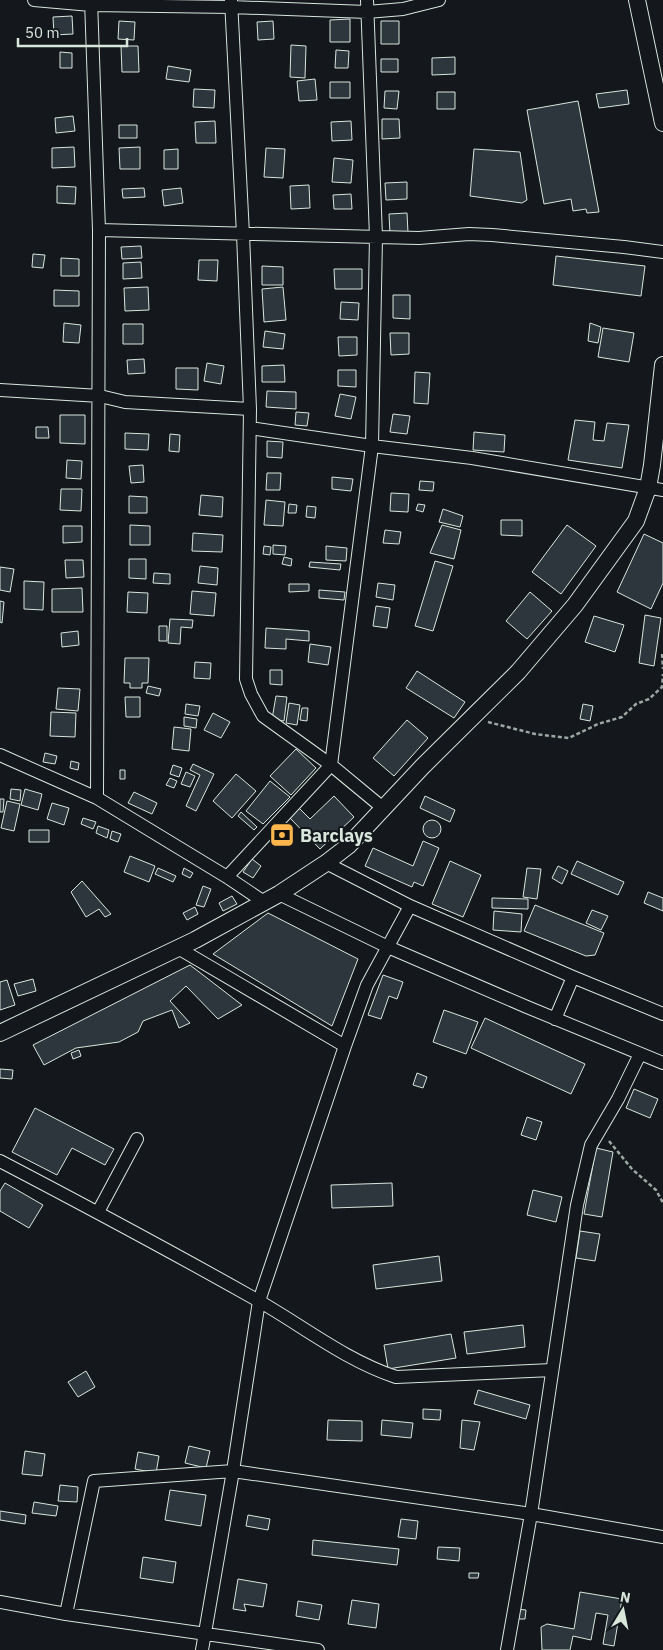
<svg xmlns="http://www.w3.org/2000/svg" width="663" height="1650" viewBox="0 0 663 1650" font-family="'IBM Plex Sans',sans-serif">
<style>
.building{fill:#2c363c;stroke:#d8e6dc}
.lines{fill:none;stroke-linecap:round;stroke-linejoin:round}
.minor-casing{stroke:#d8e6dc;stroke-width:14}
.tertiary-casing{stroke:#d8e6dc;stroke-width:18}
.path{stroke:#9da8a2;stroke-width:2.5;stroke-dasharray:4 2.5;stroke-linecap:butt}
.minor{stroke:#14181c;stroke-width:12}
.tertiary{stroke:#14181c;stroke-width:16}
.labels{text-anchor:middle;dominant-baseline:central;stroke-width:4;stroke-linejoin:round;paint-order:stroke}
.poi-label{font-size:18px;font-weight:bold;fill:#d8e6dc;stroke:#14181c;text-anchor:start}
</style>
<rect width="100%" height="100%" fill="#14181c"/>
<path class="building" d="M72 16 73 34 54 35 53 17Z
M350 19V42H330V20Z
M119 21 135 22 134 40 118 39Z
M273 21 274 39 258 40 257 22Z
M381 21H399V44H381Z
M291 45 306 46 305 78 290 77Z
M121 46H138L139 72H122Z
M336 50 349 51 348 68H335Z
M60 52 72 53V68H60Z
M455 57V74L432 75V58Z
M381 59H398V72H381Z
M168 66 191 70 189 82 166 79Z
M315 79 317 100 299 101 297 81Z
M330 82H350V98H330Z
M194 89 215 90 214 108 193 107Z
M627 90 629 104 599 108 596 94Z
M385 91H399L397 109 384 108Z
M437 92H455V109H437Z
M578 101 599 212 587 213 586 209 573 211 571 199 544 204 527 110Z
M73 116 75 131 56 133 55 118Z
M382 119H399L400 138 382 139Z
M215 121 216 143H196L195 122Z
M351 121 352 140 332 141 331 122Z
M119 125H137V138H119Z
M74 147 75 167 52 168V148Z
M140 147V169H120L119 148Z
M266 148 285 149 283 178 264 177Z
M178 149V169H164V150Z
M474 149 520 152 527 200 522 203 470 196Z
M334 158 353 160 351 183 332 182Z
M407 182V199L386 200 385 183Z
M309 185 310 208 291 209 290 186Z
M57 186 76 187 75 204 57 203Z
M144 188 145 197 123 198 122 189Z
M181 188 183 203 164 206 162 190Z
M351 194 352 209H334L333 195Z
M407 213 408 233 390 234 389 214Z
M141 246 142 258 122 259 121 247Z
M33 254 45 255 43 268 32 267Z
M556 256 645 266 641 296 553 285Z
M61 258 79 259V276H61Z
M199 260H218L217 281 198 280Z
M141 262 142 278 123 279V263Z
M262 266 283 267V285H262Z
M334 269H362V289H335Z
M148 287 149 310 125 311 124 288Z
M283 287 286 320 264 322 262 289Z
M54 290 79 291V306H54Z
M393 295H410V319L393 318Z
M341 302 359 303 358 320 340 319Z
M64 323 81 325 79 343 63 342Z
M590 323 601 327 598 343 588 341Z
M123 324H143V344H123Z
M603 328 634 333 629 362 598 357Z
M265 331 285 334 283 349 263 347Z
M390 333H409V354L391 355Z
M338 337H357V355L339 356Z
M144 359 145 373 128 374 127 360Z
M207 363 224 366 221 384 204 381Z
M284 365 285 382H262V366Z
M176 368H198V390L176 389Z
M338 370H356V387L338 386Z
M415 372 430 373 428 404 414 403Z
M267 391 296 392V409L266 407Z
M340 394 356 397 351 419 335 416Z
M296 412 309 413 307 426 295 425Z
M393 414 410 416 407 434 390 432Z
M60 415H85V444L60 443Z
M575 420 595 422 593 440 604 441 607 423 629 425 622 468 568 460Z
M36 427H48L49 438H36Z
M474 432 505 435 504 452 473 450Z
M125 433 149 434 148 450 125 449Z
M170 434 180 435 179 452 169 451Z
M267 441 283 442 282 458 267 457Z
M67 460 82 461 81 479 66 478Z
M143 465 144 482 131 483 129 466Z
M267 473H281L280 490H266Z
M332 477 353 479 351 491 332 489Z
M420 481 434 482 433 491 419 490Z
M61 489H82L81 511 60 510Z
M391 493 409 494 408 512 390 511Z
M201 495 223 497 222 517 199 515Z
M129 496 147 497V513H129Z
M266 500 285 502 283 526 264 525Z
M289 504 297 505 296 513H288Z
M418 504 425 505 423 512 416 510Z
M307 506 316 507 315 518 306 517Z
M443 509 463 516 460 527 439 522Z
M501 520H522V536L501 535Z
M130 525 150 526V545H130Z
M442 525 461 530 454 559 430 553Z
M567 525 596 546 561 594 532 572Z
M63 526H82V542L63 543Z
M385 530 401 532 399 544 383 543Z
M193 533 223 535 222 552 192 551Z
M644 534 663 543V583L651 609 617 592Z
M273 545 286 546 285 555 273 554Z
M264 546 271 547 270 555 263 554Z
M326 546 347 548 346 561 326 560Z
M284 557 292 559 291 566 282 564Z
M129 559H146V579L129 578Z
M65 560H83L84 577 66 578Z
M435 561 453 566 433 631 415 626Z
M310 562 341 564 340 570 309 567Z
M200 566 218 568 217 585 198 583Z
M0 567 14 569 10 592 0 590Z
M154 573 170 574V584L153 583Z
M24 581 44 582 43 610 24 609Z
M378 583 395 585 393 600 376 597Z
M289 584H309V591L289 592Z
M82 588 83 612H52V589Z
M319 590 345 592 344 600 319 598Z
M192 591 216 593 214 616 190 614Z
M128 592 148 593 147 613 127 612Z
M530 592 552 611 527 639 506 621Z
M0 601 4 602 2 623 0 622Z
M376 606 390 608 387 628 373 626Z
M645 615 661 618 654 666 639 663Z
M594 616 624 625 615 652 585 642Z
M170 619 193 620 192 628 181 627 180 644 168 643Z
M159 626H167V641H159Z
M266 628 309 631V641L286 639V649L265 648Z
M78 631 79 645 62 647 61 633Z
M310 644 331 647 328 665 308 662Z
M125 658H149L148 683H142V688H130V683H124Z
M195 662 211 663 210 679 194 678Z
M270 670H282V685L270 684Z
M417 671 465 702 454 718 406 688Z
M148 686 161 689 159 696 146 693Z
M58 688 80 689 78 711 56 709Z
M276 696 287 697 284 721 272 719Z
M125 697H140V717H126Z
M289 703 300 705 297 725 286 723Z
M186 704 200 706 198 716 185 714Z
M583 704 593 706 590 721 580 719Z
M302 708H308L307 721 300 720Z
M51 712 76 713 75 737 50 736Z
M213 713 230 722 221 738 204 730Z
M184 717 197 719 196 728 184 726Z
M407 720 428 738 394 776 373 758Z
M174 727 191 729 189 751 172 749Z
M296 749 316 768 291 795 270 776Z
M45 753 57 756 55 764 43 762Z
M71 761 79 763 78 770 70 768Z
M193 764 214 774 196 811 186 806 200 775 190 770Z
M173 765 182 768 179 777 170 774Z
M120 770H125V779H120Z
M186 772 195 776 190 787 181 784Z
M236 774 256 791 232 818 213 801Z
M170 778 177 781 174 788 166 785Z
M270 781 290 797 263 824 246 811Z
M11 789 21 790 20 801 10 799Z
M25 789 42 794 38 810 21 805Z
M134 792 157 803 152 814 128 803Z
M334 796 354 817 320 849 289 817 299 808 310 819Z
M425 796 455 810 450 822 420 808Z
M0 799H4L3 812H0Z
M7 801 20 804 14 831 1 828Z
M52 803 69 808 64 825 47 819Z
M241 812 257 827 254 830 238 816Z
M83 818 96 822 93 829 81 824Z
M423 829a9 9 0 1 1 18 0a9 9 0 1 1-18 0Z
M98 826 109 830 107 838 96 833Z
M29 830H49V842H29Z
M112 831 121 834 118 842 110 839Z
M423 841 439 848 423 886 414 882 412 887 365 866 373 848 413 866Z
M130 856 155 866 149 882 124 872Z
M252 859 261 866 253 878 243 872Z
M450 861 481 875 463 917 432 904Z
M577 861 624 882 618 895 571 874Z
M558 866 568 871 562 884 552 878Z
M158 868 176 876 173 882 155 874Z
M184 868 193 873 190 878 182 874Z
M527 868 541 869 537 899 523 897Z
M82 881 111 914 105 917 99 909 86 917 71 892Z
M203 886 211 889 204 907 196 905Z
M648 892 663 898V911L644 903Z
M232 896 237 904 223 911 219 903Z
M492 898 528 899V909L492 908Z
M535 905 604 933 595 955 586 956 524 931Z
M195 907 198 914 187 920 183 913Z
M592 910 608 916 601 930 586 923Z
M494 911 522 914 521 932 493 930Z
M268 913 358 959 332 1026 213 954Z
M190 965 242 1005 218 1019 186 986 170 1001 190 1023 179 1028 172 1010 143 1021 138 1032 119 1042 76 1048 44 1065 33 1045Z
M383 975 403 982 397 999 389 996 381 1019 368 1015Z
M33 979 36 991 18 996 14 984Z
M7 980 15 1005 0 1010V982Z
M444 1010 478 1022 466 1054 433 1042Z
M485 1018 585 1064 571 1094 471 1048Z
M79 1050 81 1056 73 1059 71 1053Z
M0 1069 13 1070 12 1079 0 1078Z
M417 1073 427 1077 423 1088 413 1085Z
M634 1089 658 1099 650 1118 626 1108Z
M35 1108 114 1149 105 1165 72 1148 57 1175 12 1152Z
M527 1117 542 1122 536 1140 521 1135Z
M596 1148 613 1152 602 1217 584 1214Z
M5 1183 43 1205 29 1228 0 1211V1191Z
M392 1183 393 1206 332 1208 331 1185Z
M533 1190 562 1197 556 1222 527 1215Z
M580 1231 600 1234 595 1261 576 1258Z
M439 1256 442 1281 376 1289 373 1265Z
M523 1325 525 1347 467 1354 464 1332Z
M451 1334 456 1358 388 1369 384 1345Z
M86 1371 95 1387 78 1397 68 1382Z
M478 1390 530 1405 526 1419 474 1404Z
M423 1409 441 1410 440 1420 423 1419Z
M328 1420 362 1421V1441L327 1440Z
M382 1420 413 1423 411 1438 381 1435Z
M462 1420 480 1422 474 1450 460 1448Z
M189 1446 210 1451 206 1468 185 1463Z
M25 1451 45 1454 42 1476 22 1474Z
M138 1452 159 1456 156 1473 135 1469Z
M60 1485 78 1487 77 1502 58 1501Z
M170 1490 206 1495 201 1526 165 1520Z
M34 1502 58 1506 56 1516 32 1513Z
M0 1511 26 1515 25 1524 0 1520Z
M248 1515 270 1519 268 1530 246 1526Z
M401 1519 418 1521 416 1539 398 1537Z
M313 1540 399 1549 397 1565 312 1555Z
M438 1547 460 1548 459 1561 437 1559Z
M143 1557 176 1562 173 1583 140 1578Z
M469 1573H479L478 1578H469Z
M238 1579 267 1584 263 1607 244 1604 246 1611 233 1609Z
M580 1592 622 1599 614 1646 603 1644 608 1615 596 1613 591 1640 573 1636 570 1650H542L541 1627 547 1624 574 1629Z
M352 1600 379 1604 376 1628 348 1624Z
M298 1601 322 1605 319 1620 296 1616Z
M516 1609 526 1610 525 1619H515Z"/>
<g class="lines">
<defs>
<path id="minor" d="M34 0 91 5 231 7 367 12 403 9 439 0
M91 0 99 230 97 798
M231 0 243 234 250 409 246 679 251 694 263 716 331 765 383 808
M99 230 419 238 469 234 492 235 624 247 663 252
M0 390 100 396 125 402 250 409
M250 428 372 446 472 458 663 490
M0 755 97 798 227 877 264 902
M326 863 410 906 573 977 663 1014
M227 877 331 765 372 446 376 237 367 0
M279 894 388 947 527 1007 663 1063
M178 948 345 1046
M555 1019 573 977
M0 1161C86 1206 172 1252 257 1300 303 1326 345 1360 396 1377L552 1370
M98 1212 137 1139
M0 1602 66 1614 318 1650
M66 1614 94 1481 233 1471 531 1514 663 1537
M202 1650 233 1471 259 1301 345 1046 367 985 410 906
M507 1650 531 1514 577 1205 591 1145 618 1099 640 1054"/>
<path id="tertiary" d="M637 0 663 123
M0 1033 195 940 279 894 326 863 348 846 422 767 518 672 575 605 636 521 648 488 652 465 663 365"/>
</defs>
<use href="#minor" class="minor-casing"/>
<use href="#tertiary" class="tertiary-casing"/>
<path class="path" d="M662 654 663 669
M488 722 535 734 569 738 598 724 622 717 636 704 649 699 662 687 663 674
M609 1141 632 1169 656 1190 663 1203"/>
<use href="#minor" class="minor"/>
<use href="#tertiary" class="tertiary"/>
</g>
<defs>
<symbol id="bank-square" viewBox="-11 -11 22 22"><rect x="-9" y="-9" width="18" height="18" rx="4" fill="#ffb74d" stroke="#14181c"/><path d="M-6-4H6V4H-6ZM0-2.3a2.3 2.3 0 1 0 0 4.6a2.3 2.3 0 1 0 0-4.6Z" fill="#111"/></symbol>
</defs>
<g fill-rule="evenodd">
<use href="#bank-square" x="268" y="821" width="28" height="28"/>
</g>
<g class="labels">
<g class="poi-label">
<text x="300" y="835">Barclays</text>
</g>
</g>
<g transform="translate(623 1610) rotate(10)" stroke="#14181c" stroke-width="4" paint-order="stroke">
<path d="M0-4L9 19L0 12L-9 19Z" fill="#d8e6dc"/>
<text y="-8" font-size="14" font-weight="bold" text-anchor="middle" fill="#d8e6dc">N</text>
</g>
<path d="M18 38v8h109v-8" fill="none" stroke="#d8e6dc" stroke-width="2.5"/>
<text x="25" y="38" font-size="15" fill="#d8e6dc" stroke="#14181c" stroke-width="4" paint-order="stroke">50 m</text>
</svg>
